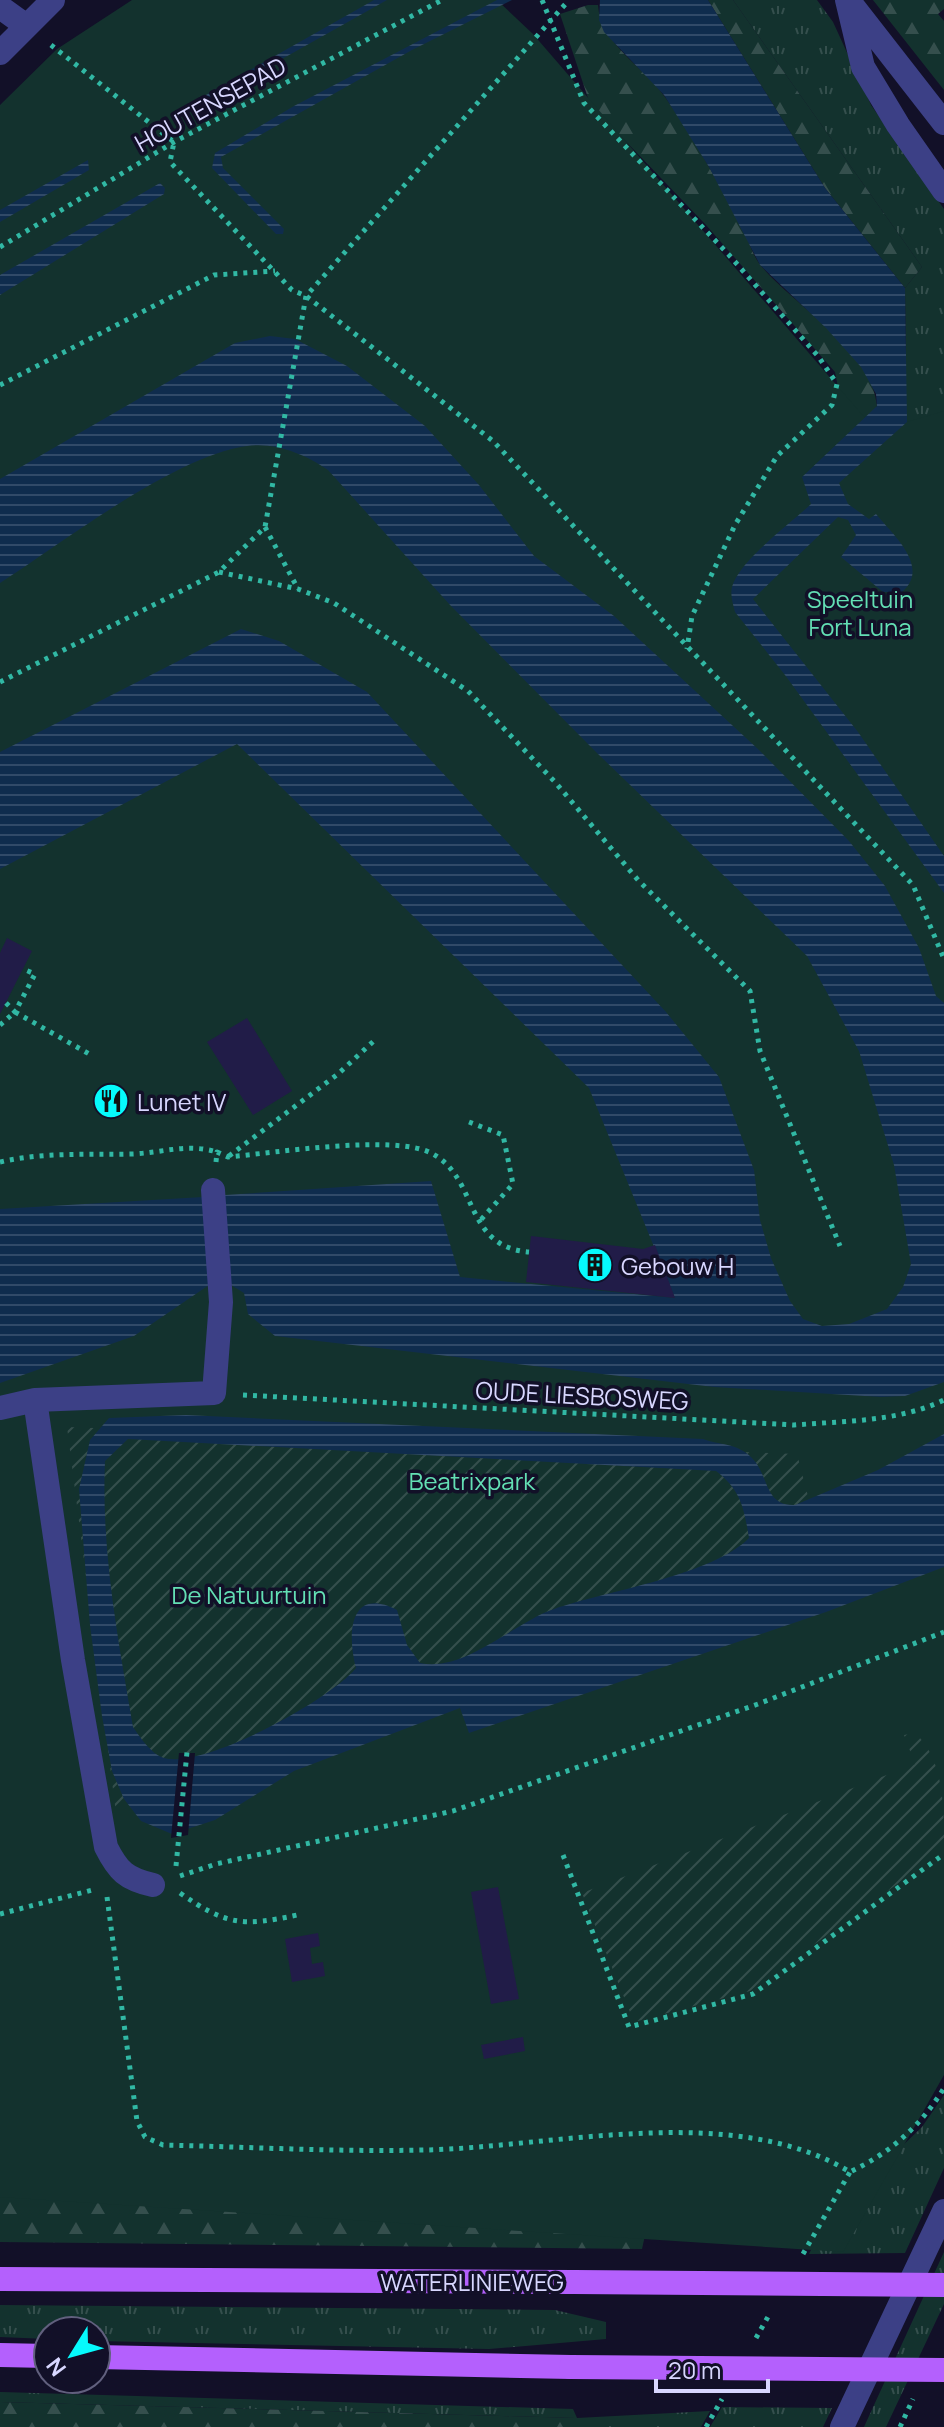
<svg xmlns="http://www.w3.org/2000/svg" width="944" height="2427" viewBox="0 0 944 2427" font-family="Manrope,sans-serif">
<style>
.grass{fill:url(#grass-tufts)}
.forest{fill:url(#forest-firs)}
.park{fill:#13322e}
.garden{fill:url(#garden-furrows)}
.water{fill:url(#water-rules);fill-rule:evenodd}
.pier{fill:#121028}
.building{fill:#211c48}
.lines{fill:none;stroke-linecap:round;stroke-linejoin:round}
.path{stroke:#31b8a4;stroke-width:5;stroke-dasharray:4 6;stroke-linecap:butt}
.minor{stroke:#3c4086;stroke-width:24}
.major{stroke:#b460fd;stroke-width:24}
.major-bridge{stroke:#b460fd;stroke-width:24}
.labels{text-anchor:middle;dominant-baseline:central;stroke-width:7;stroke-linejoin:round;paint-order:stroke}
.street-label{font-size:24px;fill:#d8d7ff;stroke:#121028}
.park-label{font-size:24px;fill:#63dfb4;stroke:#121028}
.poi-label{font-size:24px;fill:#d8d7ff;stroke:#121028;text-anchor:start}
</style>
<defs>
<pattern id="grass-tufts" width="24" height="20" patternUnits="userSpaceOnUse" patternTransform="scale(2)"><rect width="24" height="20" fill="#13322e"/><path d="M3 7l-1-3M5 7V3M7 7l1-3M15 17l-1-3M17 17v-4M19 17l1-3" fill="none" stroke="#354f4d"/></pattern>
<pattern id="forest-firs" width="22" height="20" patternUnits="userSpaceOnUse" patternTransform="scale(2)"><rect width="22" height="20" fill="#13322e"/><path d="M5 1l3.5 6h-7zM16 11l3.5 6h-7z" fill="#354f4d"/></pattern>
<pattern id="garden-furrows" width="10" height="10" patternUnits="userSpaceOnUse" patternTransform="scale(2)"><rect width="10" height="10" fill="#13322e"/><path d="M-1 1l2-2M0 10L10 0M9 11l2-2" fill="none" stroke="#354f4d"/></pattern>
<pattern id="water-rules" width="6" height="5" patternUnits="userSpaceOnUse" patternTransform="scale(2)"><rect width="6" height="5" fill="#0f2c4d"/><path d="M0 2.5h6" fill="none" stroke="#314a68"/></pattern>
</defs>
<rect width="100%" height="100%" fill="#121028"/>
<path class="grass" d="M733 0H817L833 22 871 105 944 209V677L844 741 906 359 905 288 922 267Z
M944 2095V2168L905 2253 809 2254 827 2218 922 2127Z
M944 2252V2304L886 2427H864Z
M0 2305 555 2310 606 2322V2339L489 2349 96 2341V2331H48V2339L0 2337Z
M0 2392 573 2409 577 2418 710 2411 701 2427H576V2418L0 2402Z
M722 2407 832 2408 823 2427H710Z"/>
<path class="forest" d="M708 0H733L922 267 905 288 825 188Z
M873 0H944V9L938 14 944 21V90Z
M588 5H598C600 43 644 67 665 97 693 137 717 180 740 223 748 237 752 256 762 267 795 306 873 352 877 406L812 504 695 638 840 397 835 372 706 225 590 104 560 14Z
M0 2008 666 2138 642 2249 0 2242Z
M0 2402 577 2418 576 2427H0Z"/>
<path class="park" d="M132 0H497L533 34 865 418 802 476 812 504 742 570 883 440 907 422 944 411V2075L843 2252 0 2197V105L57 49Z"/>
<path class="garden" d="M67 1427 797 1454 822 1550 116 1813Z
M915 1733C944 1759 944 1806 944 1850L750 1991 634 2022 582 1893 915 1764 904 1735Z"/>
<path class="water" d="M374 0H387L193 109 190 104Z
M497 0H512L412 50 221 157 223 168 284 229 283 234H276L212 168 215 153 294 106Z
M600 0H708L825 188 905 288 907 422 839 483 848 504 869 519 876 514C893 535 931 567 902 592H883L841 557 856 535 848 520 838 517 753 599 858 732 944 856V893L785 675 735 612C733 604 730 595 732 587 739 561 791 523 811 504L802 477 877 406 876 394 861 367 826 328 760 265 709 167 664 95 604 32 599 20Z
M88 160 89 170 0 222V210Z
M160 183 165 188 164 194 0 295V275Z
M270 336 295 339 347 366 425 426 479 485 534 556 614 616 759 750 849 841 885 886 919 948 936 996 944 1003V1382L905 1396 881 1397 714 1387 275 1336 248 1314 244 1293 231 1285 225 1195 431 1181 460 1277 675 1298 589 1088 237 744 0 869V752L241 629 279 641 367 692 666 1012 719 1077 754 1170 760 1220 771 1258 790 1301 803 1319 822 1326 849 1324 887 1309 903 1287 911 1264 894 1165 859 1051 807 956 597 753 451 606 328 470C305 454 275 442 247 446 174 456 64 542 0 583V479L235 343Z
M203 1197 209 1285 134 1336 0 1383V1209Z
M186 1415 703 1439C719 1445 737 1443 751 1457 770 1475 763 1506 795 1505L878 1470 944 1434V1567L826 1612 469 1733 460 1708 294 1771 215 1820 172 1834 141 1821 124 1799 112 1771 102 1716 90 1625 79 1489 90 1440 109 1418ZM128 1439 716 1471C741 1490 744 1508 749 1538 713 1575 606 1591 554 1609 515 1622 464 1673 420 1663L407 1645 397 1610C349 1585 347 1635 356 1668 330 1700 204 1769 164 1758 151 1754 140 1737 133 1727 118 1639 101 1551 105 1461Z"/>
<path class="pier" d="M179 1753H195L188 1835 171 1838Z"/>
<path class="building" d="M7 938 32 951 0 1014V953Z
M247 1018 292 1091 253 1115 207 1042Z
M531 1236 643 1249 655 1245 675 1298 526 1282Z
M498 1887 519 1999 491 2004 471 1892Z
M318 1933 320 1946 310 1948 312 1964 323 1962 325 1976 292 1982 285 1939Z
M523 2037 525 2051 484 2059 481 2045Z"/>
<g class="lines">
<path class="path" d="M542 0 584 103 729 255 818 356 837 384 832 405 777 456 735 525 692 616 687 649
M51 45 174 142 170 162 292 290 306 296 493 441 913 885 944 959
M0 247 174 142 442 0
M0 385 214 275 275 271
M265 527 298 589
M219 572 298 589 334 603 468 691 555 782 638 880 750 991 760 1051 840 1246
M0 682 219 572 265 527 306 296 569 0
M6 1003 15 1012 35 974 23 969
M0 1025 15 1012 91 1055
M469 1122 503 1135 513 1184 478 1223
M229 1156 338 1074 377 1038
M0 1162C44 1152 86 1155 131 1154 162 1153 187 1143 217 1152
M216 1162 217 1152 228 1157C274 1153 394 1134 431 1153 479 1177 463 1247 529 1252
M243 1395 794 1425C844 1421 898 1422 944 1400
M563 1855 629 2027 753 1994 944 1854
M176 1866 187 1752
M180 1876 216 1864 453 1811 758 1704 944 1632
M180 1893C226 1925 242 1927 297 1915
M107 1897 137 2121 145 2137 163 2145C250 2147 338 2152 425 2150 555 2147 733 2101 850 2172 890 2153 921 2126 944 2088
M0 1914 96 1889
M803 2254 850 2172
M756 2338 769 2315
M706 2427 722 2399
M900 2427 913 2399"/>
<path class="minor" d="M847 0 863 67 898 125 944 191
M852 5 944 123
M0 7 25 25
M0 53 53 0
M35 1400 73 1660 106 1847C118 1871 126 1879 153 1885
M0 1408 35 1400 214 1393 221 1302 213 1190
M842 2427 944 2211"/>
<path class="major" d="M0 2279 574 2282
M0 2355 48 2356
M96 2357 571 2367"/>
<path class="major-bridge" d="M574 2282 944 2285
M571 2367 944 2370"/>
</g>
<defs>
<symbol id="restaurant-disc" viewBox="-11 -11 22 22"><circle r="9.5" fill="#06fafc" stroke="#121028"/><path d="M-5-6h1v4h1v-4h1v4h1v-4h1v5L-1.5 .5V6h-2V.5L-5-1ZM5-6V6H3V1.5H1.5Q1.5-4 5-6Z" fill="#111"/></symbol>
<symbol id="building-disc" viewBox="-11 -11 22 22"><circle r="9.5" fill="#06fafc" stroke="#121028"/><path d="M-4-6H4V6H1V3H-1V6H-4ZM-2.5-4.3h1.7v1.8h-1.7ZM.8-4.3h1.7v1.8H.8ZM-2.5-1h1.7V.8h-1.7ZM.8-1h1.7V.8H.8Z" fill="#111"/></symbol>
</defs>
<g fill-rule="evenodd">
<use href="#restaurant-disc" x="91" y="1081" width="40" height="40"/>
<use href="#building-disc" x="575" y="1245" width="40" height="40"/>
</g>
<g class="labels">
<g class="street-label">
<text transform="translate(210 104) rotate(-29)">HOUTENSEPAD</text>
<text transform="translate(582 1395) rotate(3)">OUDE LIESBOSWEG</text>
<text x="472" y="2281">WATERLINIEWEG</text>
</g>
<g class="park-label">
<text x="860" y="598">Speeltuin<tspan x="860" dy="28">Fort Luna</tspan></text>
<text x="472" y="1480">Beatrixpark</text>
<text x="249" y="1594">De Natuurtuin</text>
</g>
<g class="poi-label">
<text x="137" y="1101">Lunet IV</text>
<text x="621" y="1265">Gebouw H</text>
</g>
</g>
<g transform="translate(72 2355) rotate(233)"><circle r="38" fill="#121028" stroke="#61607e" stroke-width="2"/>
<path d="M0-6L14 30L0 20L-14 30Z" fill="#06fafc"/>
<text y="-12" font-size="22" font-weight="bold" text-anchor="middle" fill="#d8d7ff">N</text>
</g>
<path d="M656 2379v12h112v-12" fill="none" stroke="#d8d7ff" stroke-width="4"/>
<text x="668" y="2379" font-size="24" fill="#d8d7ff" stroke="#121028" stroke-width="6" paint-order="stroke">20 m</text>
</svg>
